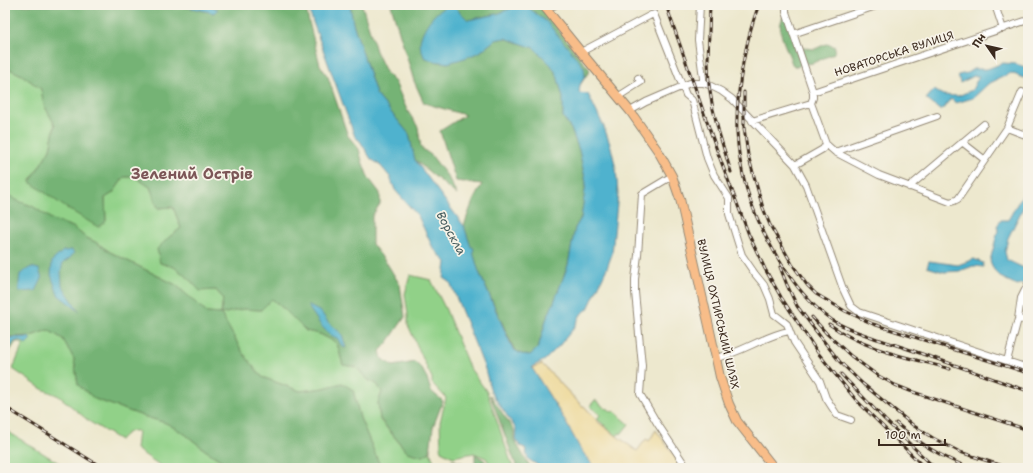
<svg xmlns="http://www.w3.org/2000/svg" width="1033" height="473" viewBox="0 0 1033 473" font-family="'Shantell Sans',sans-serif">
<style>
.green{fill:#91d188;stroke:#667e53}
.forest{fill:#74b374;stroke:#586e49}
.sand{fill:#eeda9e;stroke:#94825e}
.water{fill:#50b2ce;stroke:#466e76}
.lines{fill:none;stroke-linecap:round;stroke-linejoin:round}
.minor-casing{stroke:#948976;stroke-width:8}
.major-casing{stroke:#948976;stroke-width:10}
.minor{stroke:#fff;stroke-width:6}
.major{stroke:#f8bd89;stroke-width:8}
.rail-casing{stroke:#3b2a1e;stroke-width:3}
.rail{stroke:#f7f3e8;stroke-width:1.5;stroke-dasharray:4.5;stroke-linecap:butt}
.labels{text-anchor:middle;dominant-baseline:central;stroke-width:3.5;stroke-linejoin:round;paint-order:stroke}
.street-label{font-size:11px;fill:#3b2a1e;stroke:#f7f3e8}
.water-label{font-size:12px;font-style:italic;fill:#425a5c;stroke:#f7f3e8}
.district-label{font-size:15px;font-weight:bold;fill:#7c5657;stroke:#f7f3e8}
</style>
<rect width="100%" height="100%" fill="#f7f3e8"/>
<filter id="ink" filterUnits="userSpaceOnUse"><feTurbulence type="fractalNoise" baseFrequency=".025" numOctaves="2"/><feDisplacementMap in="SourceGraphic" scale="8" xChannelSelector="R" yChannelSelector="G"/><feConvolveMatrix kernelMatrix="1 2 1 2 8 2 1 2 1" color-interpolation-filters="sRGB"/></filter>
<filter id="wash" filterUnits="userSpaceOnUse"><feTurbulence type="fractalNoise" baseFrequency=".012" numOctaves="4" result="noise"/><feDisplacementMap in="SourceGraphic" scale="16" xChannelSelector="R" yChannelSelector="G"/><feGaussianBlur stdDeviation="0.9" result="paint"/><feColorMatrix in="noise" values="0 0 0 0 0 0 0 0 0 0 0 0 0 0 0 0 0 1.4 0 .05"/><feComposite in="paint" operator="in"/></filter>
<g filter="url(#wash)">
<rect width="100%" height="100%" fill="#ede8ce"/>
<path class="green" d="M5 67 22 75 41 89 44 105 55 125 50 149 30 182 106 221 105 198 113 193 124 177H135L150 187 158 208 173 207 181 228 168 238 160 263 174 267 186 276 200 290H216L223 298 221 314 243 309 261 310 272 299 285 310 306 331 320 334 337 343 343 365 356 367 368 380 377 384 382 392 378 403 380 420 407 452 422 456 430 452 435 464 424 468H381L360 418 353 390 342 383 324 388 300 391 262 377 243 353 221 314 207 313 176 285 110 252 97 243 85 237 73 227 53 220 32 206 18 201 5 193Z
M410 275 431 280 446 310 469 367 487 392 513 468H492L486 458 474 453 453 457 441 451 440 422 446 398 432 383V378L428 370 408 325V315L405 294Z
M48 330 63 339 74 359 78 385 95 399 146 417 166 423 185 434 205 450 233 468H164L136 449 138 431C130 430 125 434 120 440L90 422 59 396 42 389 13 369 23 344 20 342H16L5 359V336L7 337 31 336Z
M595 400 606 409 607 408 612 412 614 411 629 424 621 434 619 433 617 436 597 419 600 415 590 406Z
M5 430 67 468H17L13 464 6 467H5Z"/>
<path class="forest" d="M9 5H179L214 13 218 9 208 5H310L307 14 320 65 328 77 348 136 359 149 362 161 368 177 380 193V204L372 216V244L388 265 400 285 405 317 388 342 380 351 382 359 393 366 415 362 422 369 427 378 431 391 443 401 433 427 430 452 422 456 407 452 380 419 378 403 382 392 377 384 368 380 356 367 343 365 337 343 320 334 306 331 285 310 272 299 261 310 243 309 221 314 243 353 262 377 300 391 324 388 342 383 353 390 360 418 381 468H233L205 450 185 434 166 423 146 417 95 399 78 385 74 359 63 339 48 330 31 336 7 337 5 336V193L18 201 32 206 53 220 73 227 85 237 97 243 110 252 176 285 207 313 221 314 223 298 216 290 200 291 186 276 174 267 160 263 157 249 168 238 181 228 173 207 158 208 150 187 135 177H124L113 193 105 198 106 221 98 227 65 207 30 182 50 149 55 125 44 105 41 89 22 75 5 67V12Z
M350 5H362L376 51 387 74 395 82 407 110 418 127 421 148 431 155 448 177 457 195 415 160 409 134 376 94 353 23Z
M391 5H449L438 12 424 57 433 61 448 63 480 52 495 40 505 38 534 48 551 65 557 75 563 98V117L571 129 579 150 586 183 581 218 575 228 568 265 554 302 546 320 538 349 530 355 521 354 514 349 479 272 464 226 467 217 473 201 482 184 456 181 440 131 465 115 424 103 414 81Z
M453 5H519L497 14 468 20Z
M525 5H539L590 70 580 85 585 76 547 22Z
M783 17H787L801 62 800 65 798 67 794 66 792 64C788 49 775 32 783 17Z
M826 44 831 45 835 47V51L833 54 813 63 807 64 803 60 801 52 803 48 815 49Z
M490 395 514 430V440L531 468H517Z
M475 454 484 460 490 468H476L475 464Z
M452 460 463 463 465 468H447V466Z"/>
<path class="sand" d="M542 364 581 405 585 407 599 423 637 451 646 439 649 441 656 430 683 468H595L581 450 564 419 532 368Z"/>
<path class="water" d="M179 5H208L218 9 214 13Z
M313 5H350L353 23 376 94 409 134 415 160 464 226 471 247H473L474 250 473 252 479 272 513 349 521 354 530 355 538 348 546 320 554 302 568 265 575 228 581 218 586 183 579 150 571 129 563 117V98L557 75 551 65 534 48 505 38 495 40 480 52 465 58 448 63 433 61 424 57C423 53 420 48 420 44 420 30 438 5 453 5L468 20 497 14 519 5H525L547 22 584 67 585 76 580 85 579 93 588 94 604 127 611 147 616 169 618 193 612 254 607 268 588 309 581 314 574 328 558 347 545 360 535 365 532 368 564 419 581 450 595 468H540L539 466 528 459 525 448 520 446 515 439 516 429 491 392 485 369 450 282 444 278 446 262 433 248 418 216 395 190 390 177 380 165 371 159 360 141 355 137 310 14Z
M1003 63 1016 64 1028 68V77L1024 78 1011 73 988 84 973 98 956 103 951 99 941 111 926 99 934 90 943 95 958 96 972 90 979 76H974L960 83 958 75 967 73 973 69H987Z
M1028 185V198L1008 238 1005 252 1007 260 1028 270V277L1025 283 1017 285 1002 278 994 270 990 261 998 230 997 226 1001 220H1008Z
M72 250 74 253 70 258 63 263 61 271 62 285 79 311 58 295 51 275 52 261 63 251Z
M974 259 983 263 984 267 973 266 960 271 944 272 927 267 929 261 958 265Z
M31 267 39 269 42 279 36 291 19 292V282L20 274Z
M307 305 321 312 328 322 342 334 346 348 342 347 338 339 331 335 322 327Z
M28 337 31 339 26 344 20 340 14 342 7 354 5 355V340L7 338Z"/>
</g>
<g filter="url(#ink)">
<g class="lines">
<defs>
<path id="minor" d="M700 5 698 40 703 78V83
M786 5V12L813 92V98L811 103 826 144 835 152 879 175 950 202 954 201 958 199 1007 128 1022 92
M995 5 1003 29
M546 9 555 5
M654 14 686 95 692 100 707 158 714 175 729 198V214L739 246 742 255 755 274 764 285 770 299 774 314 778 317 787 324 794 342 820 381 826 398 837 415 851 420
M793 34 879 5
M581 52 651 15
M813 92 1028 20
M619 96 641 82 638 78
M630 111 646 102 690 83H703L709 85 721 91 732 99 795 165 806 185 843 289 851 306 859 312 1028 368
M752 121 811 103
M1007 128 1028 136
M962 142 985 160
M835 152 937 116
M795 165 823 149 826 144
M672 176 642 194 638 255 635 279V292L642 366 640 394 657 423 687 468
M909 187 984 124
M1018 319 1028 320
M716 358C742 353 763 336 789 331
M1007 361 1018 319 1021 298 1028 284"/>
<path id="major" d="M543 5 581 52 630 111 658 151 672 176 680 199 709 326 720 377 729 404 737 421 774 468"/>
</defs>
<use href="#minor" class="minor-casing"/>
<use href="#major" class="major-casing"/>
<use href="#minor" class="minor"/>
<use href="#major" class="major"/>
<defs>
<path id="rail" d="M666 5 719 156 749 235 765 269 781 297 818 353 856 400 925 468
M710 5 708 60 709 85 713 109 719 133 731 172
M759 5C751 24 747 43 743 63 739 86 736 109 737 132 739 178 755 221 779 260 793 283 810 305 832 320 846 329 861 333 877 339 894 344 911 350 928 356 962 367 995 380 1028 391
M744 92V128L748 155 763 208 770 225 792 264 807 285 816 294 845 311 873 324 1028 373
M780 267 787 285 797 306 822 339 840 362 863 384 914 426 933 438 960 452 1009 468
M812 317 827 334 851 356 877 375 895 385 910 391 1028 430
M829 324C866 351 908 357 950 369
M841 374 885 420 935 468
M5 407 103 468
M896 423C920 444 941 457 970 468"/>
</defs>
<use href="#rail" class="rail-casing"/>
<use href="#rail" class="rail"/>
</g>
</g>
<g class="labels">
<g class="street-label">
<text transform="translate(894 54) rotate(-18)">НОВАТОРСЬКА ВУЛИЦЯ</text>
<text transform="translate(718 314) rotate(77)">ВУЛИЦЯ ОХТИРСЬКИЙ ШЛЯХ</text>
</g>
<g class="water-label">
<text transform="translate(451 233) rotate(61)">Ворскла</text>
</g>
<g class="district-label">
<text x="192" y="174">Зелений Острів</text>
</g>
</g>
<rect width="1033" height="473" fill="none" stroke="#f7f3e8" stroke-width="20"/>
<g transform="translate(987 46) rotate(304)" stroke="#f7f3e8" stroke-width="3" paint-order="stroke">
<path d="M0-3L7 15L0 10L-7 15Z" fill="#3b2a1e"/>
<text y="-6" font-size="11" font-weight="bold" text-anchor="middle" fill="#3b2a1e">Пн</text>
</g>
<path d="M879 439v6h66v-6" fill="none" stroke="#3b2a1e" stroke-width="2"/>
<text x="885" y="439" font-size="12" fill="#3b2a1e" stroke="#f7f3e8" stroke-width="3" paint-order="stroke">100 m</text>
</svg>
